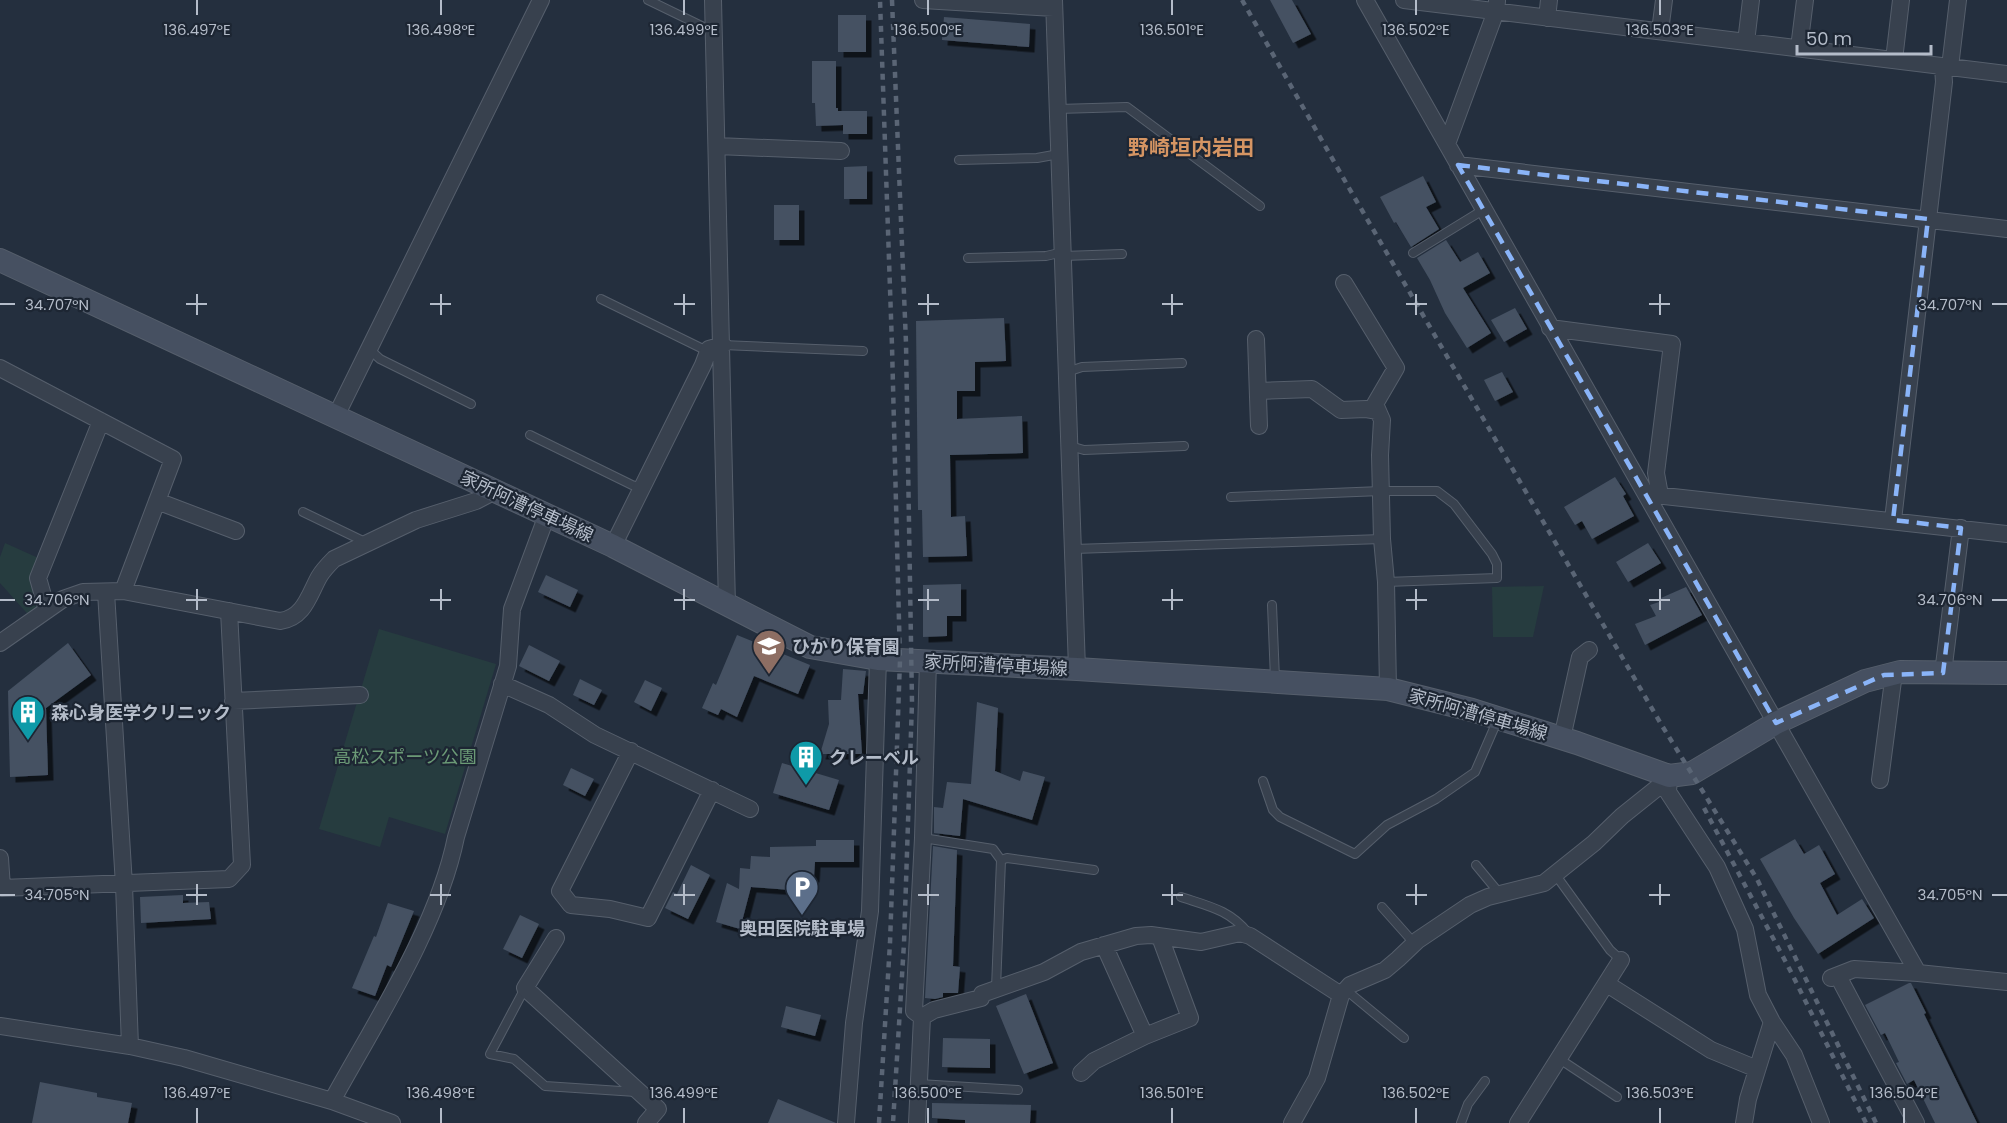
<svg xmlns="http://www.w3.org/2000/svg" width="2007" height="1123" viewBox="0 0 2007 1123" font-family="Poppins,'Noto Sans JP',sans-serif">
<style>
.green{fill:#263c3f}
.building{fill:#455162;filter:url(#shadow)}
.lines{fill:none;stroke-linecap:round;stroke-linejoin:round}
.lane-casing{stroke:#565f6c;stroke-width:10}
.street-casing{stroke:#565f6c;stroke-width:18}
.secondary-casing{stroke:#565f6c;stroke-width:24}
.lane{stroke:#38414e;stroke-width:8}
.street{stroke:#38414e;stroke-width:16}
.secondary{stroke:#465061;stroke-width:22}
.rail{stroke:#5a6575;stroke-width:4.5;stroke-dasharray:6 6;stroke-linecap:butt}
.marked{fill:none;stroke:#8ab4f8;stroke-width:4.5;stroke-dasharray:12 8;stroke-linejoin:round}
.ticks{fill:none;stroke:#b4bcc9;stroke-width:2}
.labels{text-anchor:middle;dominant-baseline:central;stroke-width:4.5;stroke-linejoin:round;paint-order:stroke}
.street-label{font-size:18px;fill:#b4bcc9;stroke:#1d2633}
.poi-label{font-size:18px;font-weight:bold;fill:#b4bcc9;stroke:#1d2633;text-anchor:start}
.park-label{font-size:18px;fill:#6b9a76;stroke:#1d2633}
.quarter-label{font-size:21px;font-weight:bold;fill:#d59563;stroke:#1d2633}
.ticks-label{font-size:15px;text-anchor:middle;fill:#b4bcc9;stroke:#1d2633;stroke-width:4.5;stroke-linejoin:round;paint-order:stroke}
</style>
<defs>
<filter id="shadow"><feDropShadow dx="5.5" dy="5.5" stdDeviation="0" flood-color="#0009"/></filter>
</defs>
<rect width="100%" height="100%" fill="#242f3e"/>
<path class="green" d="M5 543 45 561 47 610 33 620 0 583V557Z
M1544 586 1533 637H1493L1492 587Z
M379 629 496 664 445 834 389 817 380 847 319 829Z"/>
<path class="building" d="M1270 0H1292L1311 34 1293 43Z
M838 15H866V52H838Z
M944 17 1030 24 1029 47 942 40Z
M812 61H836V108H838V111H867V134H843V125L816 126 815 103H812Z
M867 166V199H844V167Z
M1423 176 1436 202 1426 207 1439 229 1411 247 1396 222 1394 223 1380 197Z
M774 205H799V240H774Z
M1446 240 1460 262 1478 252 1490 273 1463 288 1491 333 1467 348 1445 313 1430 280 1417 258Z
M1515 308 1527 329 1504 342 1491 320Z
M1004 318 1006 361 975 362V391H957V419L1022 416 1023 453 950 455 951 517 965 516 967 556 923 557 922 510H918L916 321Z
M1502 372 1513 392 1495 401 1484 380Z
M1615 477 1626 494 1623 496 1634 516 1592 539 1582 521 1575 525 1564 507Z
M1648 543 1661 563 1628 582 1616 562Z
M546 575 578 590 570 607 538 592Z
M961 584V616H947V636L923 637V585Z
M1686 587 1702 615 1645 645 1635 624 1656 616 1650 605 1662 601 1661 598Z
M737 635 810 665 798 694 754 676 737 717 721 709 718 715 702 708 713 683 716 685Z
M68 643 91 675 46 708 48 775 10 777 8 691Z
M529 645 560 661 549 681 519 666Z
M843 669 866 671 863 694H858L862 754H820L829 724 828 700H841Z
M580 679 602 690 594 705 573 695Z
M645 680 662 688 651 711 634 702Z
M977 702 998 708 995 771 1020 781 1023 771 1045 777 1032 820 963 799 960 836 934 833V807L943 808 947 782 971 784Z
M782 763 839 780 829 810 773 793Z
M571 768 594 779 585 796 563 785Z
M1795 839 1804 854 1819 845 1835 874 1820 883 1837 915 1862 899 1874 918 1818 954 1794 918 1760 859Z
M816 840H854V862H815L814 877 804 876 803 891 751 887 740 929 716 922 727 883 739 889 740 868 750 869 751 856 770 857V847L816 846Z
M933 846 957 850 953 966 960 967 958 993H943V997L935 999 925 998Z
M691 865 710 875 688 919 665 908 673 892 677 894Z
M183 895V903L209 902 211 919 141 923 140 897Z
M388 903 414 911 391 967 387 965 375 996 352 988 374 936 376 937Z
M520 915 539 924 522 958 503 949Z
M1909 983H1911L1926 1013 1924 1014 1977 1123H1935L1914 1080 1907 1084 1896 1063 1899 1062 1885 1033 1881 1035 1865 1005Z
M1026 994 1053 1063 1024 1074 996 1006Z
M786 1006 821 1015 815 1036 781 1027Z
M943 1038 990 1039V1068L942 1067Z
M40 1082 97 1093V1097L132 1103 128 1123H32Z
M778 1099 836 1123H768Z
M932 1103 1031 1105 1030 1123H965V1120L932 1118Z"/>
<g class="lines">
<defs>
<path id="lane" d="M648 0 714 32
M1058 109 1127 107 1260 206
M959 160 1037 158 1059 154
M1413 253 1483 210
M1063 256 1122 254
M968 258 1046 256 1063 252
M601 299 701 348 709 349
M723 345 863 351
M369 349 380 359 471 404
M1067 372 1082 367 1182 363
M530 435 632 485 642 488
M1070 446 1084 450 1184 446
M1231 497 1381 491H1437L1454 504 1492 554 1497 564V578L1386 582
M303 512 361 540 366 545
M1074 549 1382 539
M1272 605 1275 679
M1263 781 1273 810 1280 817 1355 854 1387 825 1436 799 1475 772 1498 719
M923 838 993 849 1001 860 996 988
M1001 860 1007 858 1094 870
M1476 865 1500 894
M1555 874 1610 950 1621 960
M1181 897C1208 906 1230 910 1248 933
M1382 907 1414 943
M525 988 490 1054 514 1059 545 1086 636 1092
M1346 990 1404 1038
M1558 1058 1617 1097
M919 1084 1018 1090
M1461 1123 1468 1104 1485 1081"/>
<path id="street" d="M713 0 727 606
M923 0 1054 8
M1054 0 1077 669
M1365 0 1918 973
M1404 0 2007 74
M1547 18 1549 0
M1660 31 1664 0
M1746 42 1751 0
M1799 48 1805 0
M1894 60 1901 0
M1950 67 1958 0
M1447 144 1496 11 1497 1
M717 146 841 151
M1458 165 2007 229
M1344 283 1396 368 1375 404 1382 420 1380 455 1382 539 1386 582 1388 689
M1550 328 1672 344 1656 473 1660 495
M1256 339 1259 426
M0 368 173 459 123 591
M1258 391 1312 389 1341 410 1366 409 1378 411
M335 418 541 0
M1646 494 2007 534
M157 501 236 531
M1893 520 1944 82 1943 67
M613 546 703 365 709 349 723 345
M106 592 124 885 130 1046
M47 610 38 578 101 421
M0 643 63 599 83 592 123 591 280 621C304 618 309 595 319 577 323 570 328 565 334 559L416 520 476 501 495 491
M1943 673 1961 528
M502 684 549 705 595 735 750 809
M233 701 360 695
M1562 738 1580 657 1589 650
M631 751 560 891 571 905 610 909 648 918 712 790
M1669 776 1668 792 1717 867 1745 929 1758 995 1772 1022 1794 1055 1821 1123
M1880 780 1894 673
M0 858 2 888 229 879 242 865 229 611
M556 938 525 988 658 1109 646 1123
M1104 945 1145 1036 1190 1018 1160 937
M1838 976 1916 1123
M1831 978 1854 969 1918 973 2007 982
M1607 984 1711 1050 1757 1069
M922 1017 914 1011 923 838 928 661
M0 1026 130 1046 184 1058 332 1101 392 1123
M1081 1073 1094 1061 1145 1036
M332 1101C376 1021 438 926 456 837L508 666 512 609 547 515
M846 1123 854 1023 870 911 878 659
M917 1123 922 1017 934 1010 981 998 982 994 1044 972 1081 952 1136 936 1151 935 1201 942 1240 933 1250 936 1341 995
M1292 1123 1317 1078 1341 995 1350 985 1385 970 1398 959 1418 940 1470 905 1488 897 1544 883 1594 843 1622 816 1657 788 1669 776
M1518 1123 1621 960
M1744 1123 1748 1099 1772 1022"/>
<path id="secondary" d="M0 260 613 546 810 647 878 659 1077 669 1388 689 1472 710 1577 743 1669 776 1692 773 1776 723 1865 681 1900 672 2007 673"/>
</defs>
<use href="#lane" class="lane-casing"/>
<use href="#street" class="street-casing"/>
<use href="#secondary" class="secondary-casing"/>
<use href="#lane" class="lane"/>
<use href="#street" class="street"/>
<use href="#secondary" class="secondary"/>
<path class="rail" d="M892 0 906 343 912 702 904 943 893 1123
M1242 0 1349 188 1661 724 1757 879 1876 1123
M1704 808 1790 970 1866 1123
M879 1123 890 943 900 660 892 346 880 0"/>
</g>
<path class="marked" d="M1458 165 1928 219 1893 520 1961 528 1943 673 1884 675 1776 723Z"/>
<path class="ticks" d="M197 0V15M441 0V15M684 0V15M928 0V15M1172 0V15M1416 0V15M1660 0V15M197 294V315M441 294V315M684 294V315M928 294V315M1172 294V315M1416 294V315M1660 294V315M0 304H15M186 304H207M430 304H451M674 304H695M918 304H939M1162 304H1183M1406 304H1427M1649 304H1670M1992 304H2007M197 589V610M441 589V610M684 589V610M928 589V610M1172 589V610M1416 589V610M1660 589V610M0 600H15M186 600H207M430 600H451M674 600H695M918 600H939M1162 600H1183M1406 600H1427M1649 600H1670M1992 600H2007M197 884V905M441 884V905M684 884V905M928 884V905M1172 884V905M1416 884V905M1660 884V905M0 895H15M186 895H207M430 895H451M674 895H695M918 895H939M1162 895H1183M1406 895H1427M1649 895H1670M1992 895H2007M197 1108V1123M441 1108V1123M684 1108V1123M928 1108V1123M1172 1108V1123M1416 1108V1123M1660 1108V1123M1904 1108V1123"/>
<defs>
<symbol id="school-pin" viewBox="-11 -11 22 30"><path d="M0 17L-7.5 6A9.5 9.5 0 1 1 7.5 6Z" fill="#8d6e63" stroke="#1d2633"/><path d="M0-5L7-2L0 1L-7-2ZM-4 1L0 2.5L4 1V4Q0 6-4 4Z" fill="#fff"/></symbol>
<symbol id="building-pin" viewBox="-11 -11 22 30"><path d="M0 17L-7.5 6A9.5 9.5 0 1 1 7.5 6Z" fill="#0f9aa8" stroke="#1d2633"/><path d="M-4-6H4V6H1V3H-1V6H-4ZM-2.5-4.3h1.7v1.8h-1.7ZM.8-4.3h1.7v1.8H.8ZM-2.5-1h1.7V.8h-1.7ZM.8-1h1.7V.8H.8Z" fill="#fff"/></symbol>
<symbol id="parking-pin" viewBox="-11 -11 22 30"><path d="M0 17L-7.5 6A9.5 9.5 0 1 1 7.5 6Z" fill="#5c6f8a" stroke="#1d2633"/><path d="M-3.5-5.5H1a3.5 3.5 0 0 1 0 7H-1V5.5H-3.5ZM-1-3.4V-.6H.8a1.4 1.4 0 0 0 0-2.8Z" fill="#fff"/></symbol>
</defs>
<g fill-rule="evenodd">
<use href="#school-pin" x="750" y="627" width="38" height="52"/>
<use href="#building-pin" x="9" y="693" width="38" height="52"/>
<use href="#building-pin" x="787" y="738" width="38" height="52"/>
<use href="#parking-pin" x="783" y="868" width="38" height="52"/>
</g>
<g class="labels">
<g class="street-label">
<text transform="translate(527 506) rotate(25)">家所阿漕停車場線</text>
<text transform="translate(996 665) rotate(3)">家所阿漕停車場線</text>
<text transform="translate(1478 714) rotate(16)">家所阿漕停車場線</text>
</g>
<g class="poi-label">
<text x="792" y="646">ひかり保育園</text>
<text x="51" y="712">森心身医学クリニック</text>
<text x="829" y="757">クレーベル</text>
<text x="802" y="928" text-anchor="middle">奥田医院駐車場</text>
</g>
<g class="park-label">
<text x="405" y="756">高松スポーツ公園</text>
</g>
<g class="quarter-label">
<text x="1191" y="147">野崎垣内岩田</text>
</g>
</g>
<g class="ticks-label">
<text x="197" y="35">136.497°E</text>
<text x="441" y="35">136.498°E</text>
<text x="684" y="35">136.499°E</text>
<text x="928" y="35">136.500°E</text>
<text x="1172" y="35">136.501°E</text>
<text x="1416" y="35">136.502°E</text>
<text x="1660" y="35">136.503°E</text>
<text x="57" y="310">34.707°N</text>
<text x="1950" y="310">34.707°N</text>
<text x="57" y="605">34.706°N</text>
<text x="1950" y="605">34.706°N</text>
<text x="57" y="900">34.705°N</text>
<text x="1950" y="900">34.705°N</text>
<text x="197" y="1098">136.497°E</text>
<text x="441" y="1098">136.498°E</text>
<text x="684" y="1098">136.499°E</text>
<text x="928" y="1098">136.500°E</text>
<text x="1172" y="1098">136.501°E</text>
<text x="1416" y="1098">136.502°E</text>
<text x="1660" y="1098">136.503°E</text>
<text x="1904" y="1098">136.504°E</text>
</g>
<path d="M1797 45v9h134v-9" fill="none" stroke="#b4bcc9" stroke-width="3"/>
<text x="1806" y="45" font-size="18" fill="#b4bcc9" stroke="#1d2633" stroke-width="4.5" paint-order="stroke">50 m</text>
</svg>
